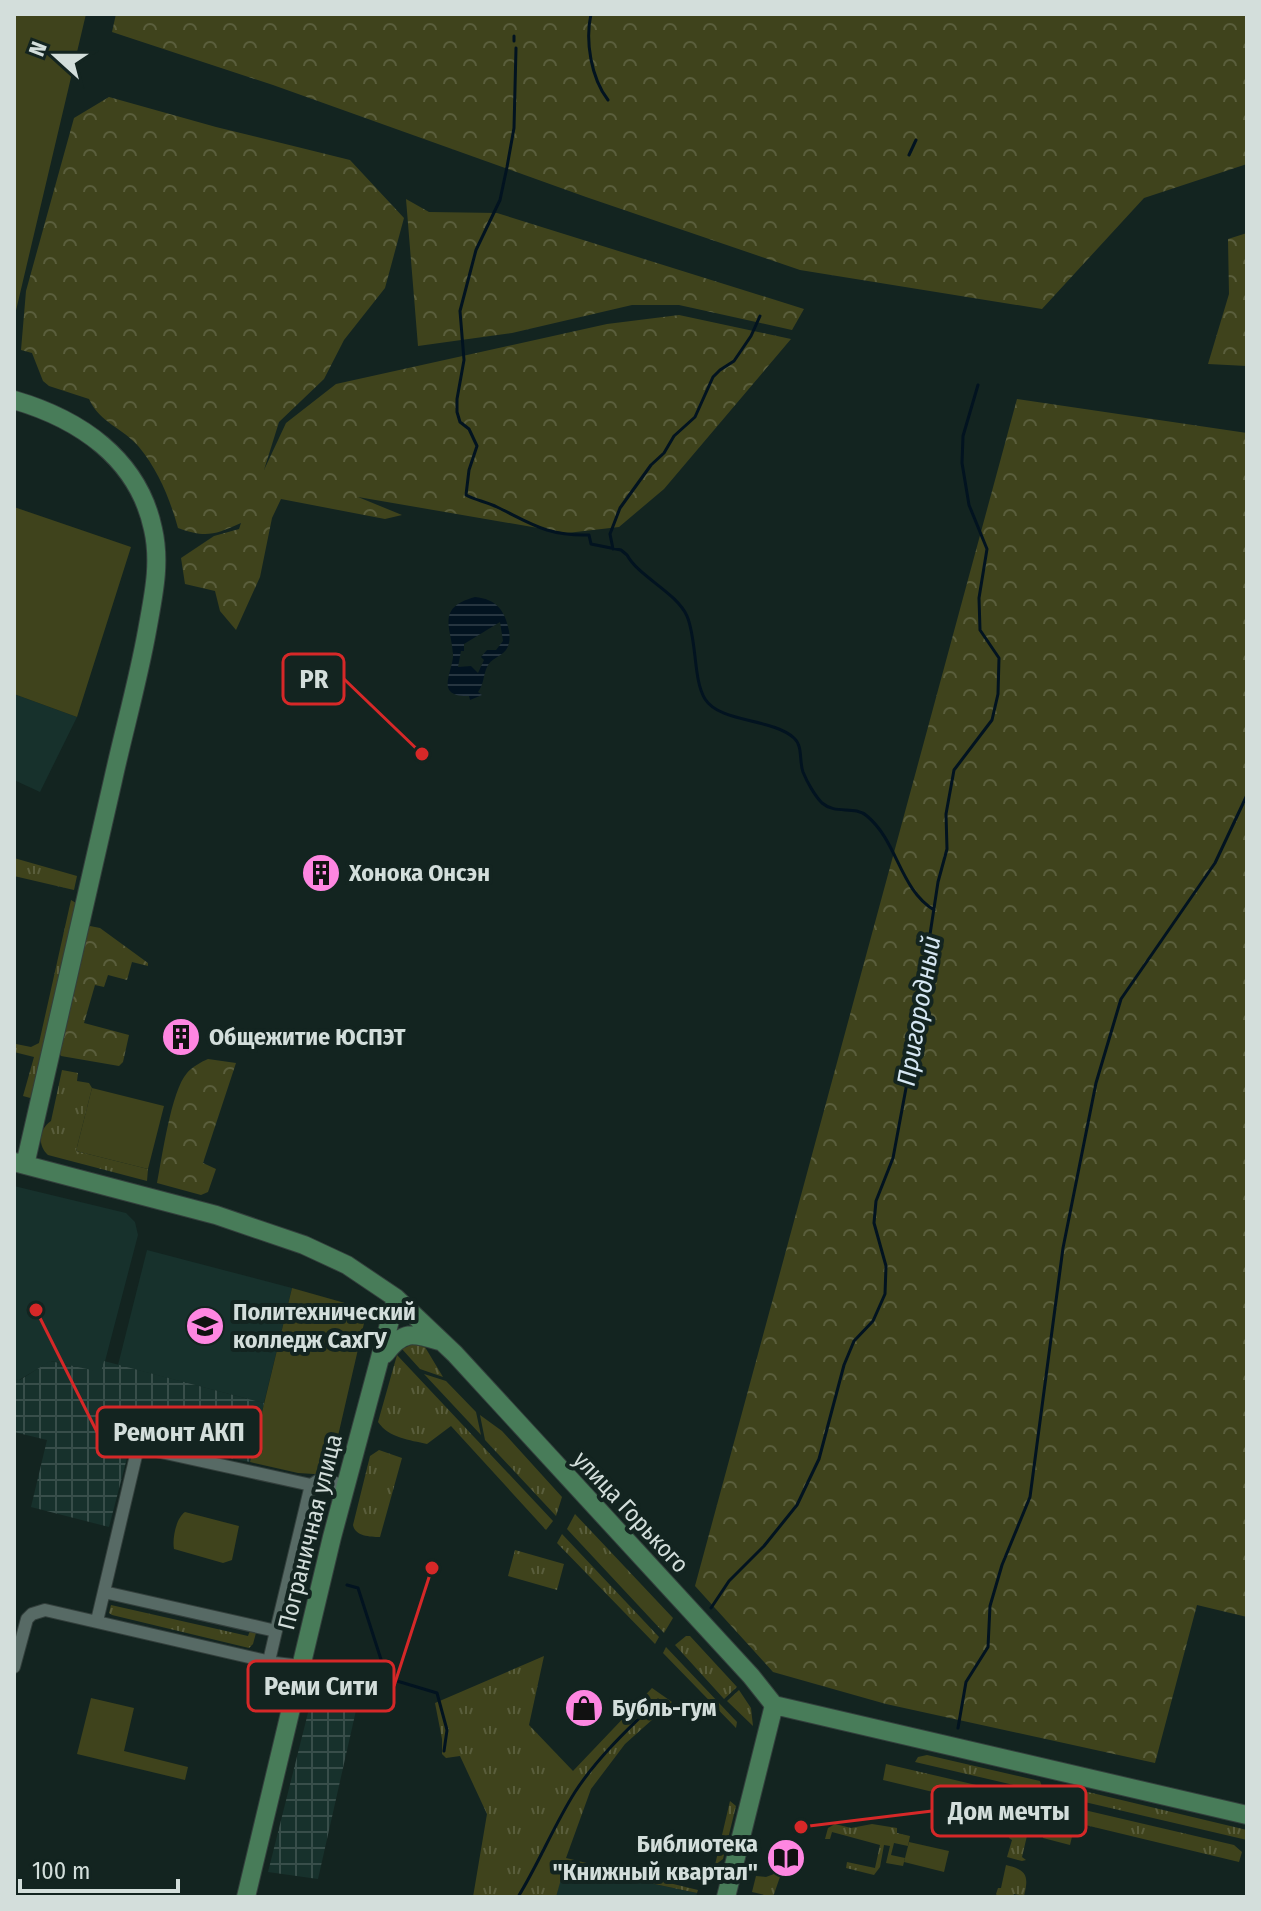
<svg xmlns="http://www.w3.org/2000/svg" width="1261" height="1911" viewBox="0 0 1261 1911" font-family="'Fira Sans Condensed',sans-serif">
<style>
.built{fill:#17312c}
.industrial{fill:url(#industrial-grid)}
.grass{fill:url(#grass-tufts)}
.forest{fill:url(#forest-crowns)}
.green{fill:#3f431c}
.water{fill:url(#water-rules);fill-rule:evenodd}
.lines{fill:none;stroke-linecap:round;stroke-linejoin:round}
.stream{stroke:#021320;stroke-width:3}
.street-casing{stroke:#333f3c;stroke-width:14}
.secondary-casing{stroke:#333f3c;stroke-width:20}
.street{stroke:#576a65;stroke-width:12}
.secondary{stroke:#487c59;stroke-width:18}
.labels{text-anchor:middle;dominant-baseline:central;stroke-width:8;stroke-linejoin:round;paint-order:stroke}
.poi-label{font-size:24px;font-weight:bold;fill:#d3dedb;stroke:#132420;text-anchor:start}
.street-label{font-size:24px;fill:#d3dedb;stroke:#132420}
.water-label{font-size:26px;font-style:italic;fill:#d6e7f3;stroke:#132420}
.leader{fill:none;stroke:#d62828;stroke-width:3}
.callout-dot{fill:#d62828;stroke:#132420;stroke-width:3}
.callout{fill:#132420;stroke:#d62828;stroke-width:3}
.callout-label{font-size:26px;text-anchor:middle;font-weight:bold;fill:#d3dedb}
</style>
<defs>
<pattern id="industrial-grid" width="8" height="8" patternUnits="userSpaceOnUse" patternTransform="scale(2)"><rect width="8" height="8" fill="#17312c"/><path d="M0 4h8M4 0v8" fill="none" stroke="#384e4a"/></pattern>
<pattern id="grass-tufts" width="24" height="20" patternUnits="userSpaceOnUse" patternTransform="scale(2)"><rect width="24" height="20" fill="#3f431c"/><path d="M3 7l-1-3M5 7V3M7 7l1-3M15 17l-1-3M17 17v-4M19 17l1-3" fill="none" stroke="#5a5e3c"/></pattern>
<pattern id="forest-crowns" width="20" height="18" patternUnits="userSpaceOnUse" patternTransform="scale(2)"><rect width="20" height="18" fill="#3f431c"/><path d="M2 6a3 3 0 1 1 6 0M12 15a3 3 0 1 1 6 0" fill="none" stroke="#5a5e3c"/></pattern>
<pattern id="water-rules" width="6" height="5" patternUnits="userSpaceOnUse" patternTransform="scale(2)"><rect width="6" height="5" fill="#021320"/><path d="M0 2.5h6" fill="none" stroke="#263540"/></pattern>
</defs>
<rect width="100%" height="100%" fill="#132420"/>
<path class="built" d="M14 694 77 717 40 792 14 780Z
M14 1186 126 1213 135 1222 138 1235 102 1373 51 1361 19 1380 14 1379Z
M147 1250 292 1288 264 1403 118 1365Z
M564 1865 697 1893 696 1897H556Z"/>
<path class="industrial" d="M50 1361 101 1372 104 1361 264 1403 250 1462 214 1455V1450L134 1431 109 1527 31 1507 47 1440 14 1432V1379L20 1380Z
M316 1681 342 1688 359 1697 318 1879 268 1872Z"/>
<path class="grass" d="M14 858 77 876 74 890 14 876Z
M71 900 76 903 34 1099 23 1096 34 1057 14 1052 16 1044 31 1047 39 1043Z
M62 1070 78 1073 77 1081 89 1083 92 1088 76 1151 148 1169 147 1181 48 1155C37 1145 39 1129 51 1121Z
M413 1344 425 1347 443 1377 420 1369 402 1349Z
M397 1355 553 1521 546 1530 451 1426 427 1444C410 1440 389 1438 378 1422Z
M424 1374 446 1381 476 1412 481 1435Z
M480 1415 502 1431 562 1497 556 1516 485 1440Z
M379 1450 402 1458 380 1537C370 1537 355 1536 353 1525L370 1456Z
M575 1514 673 1618 664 1633 567 1529Z
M562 1534 659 1637 655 1644 557 1543Z
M515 1550 564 1564 557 1590 508 1576Z
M111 1605 248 1636 251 1628 257 1629 253 1644 249 1648 112 1615 109 1613Z
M686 1636H690L737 1687 724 1699 675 1645Z
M666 1647 737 1722 736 1728 663 1653Z
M544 1656 529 1725 573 1771 652 1688 672 1702 625 1744 591 1789 566 1858 698 1890 697 1893 565 1865 556 1897H473L487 1814 460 1756 446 1758 442 1754V1739L435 1703Z
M739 1690 751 1708 753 1726 727 1701Z
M927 1755 1040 1781 1044 1792 915 1762 918 1757Z
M886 1764 1045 1801 1040 1822 1030 1823 1022 1857 1026 1860 1022 1861 1007 1857 1012 1840 1009 1838 1010 1834 999 1831 1004 1809 883 1780Z
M1067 1787 1247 1830V1840L1059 1796Z
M730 1801 736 1806 723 1859 715 1865Z
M1080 1809 1234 1845 1242 1852 1239 1862 1077 1823Z
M1047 1819 1075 1824 1070 1845 1043 1838Z
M835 1824 851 1828 872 1824 897 1828V1833L910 1836 908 1846 894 1843 891 1855 905 1858 903 1866 886 1863 890 1846 884 1845 880 1867 874 1875 846 1868 847 1862 875 1868 880 1845 832 1832 830 1839H825L828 1828Z
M1006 1865C1027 1870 1029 1876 1024 1896L1014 1894 1013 1897H998L996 1894 998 1888H1001Z
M782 1871 773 1897 752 1892 756 1876 766 1877Z"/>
<path class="forest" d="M116 14H1247V164L1144 198 1042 309 800 270 586 197 273 85 112 32Z
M109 97 216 127 350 160 404 218 385 288 344 340 324 379 279 422 264 470 286 423 336 384 607 324 679 315 791 339 664 489 619 527 567 533 358 497 402 515 385 519 281 499 272 518 260 577 236 630 220 611 215 591 185 584 181 558 214 536 239 529 241 523C214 535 206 538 178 528 170 499 158 470 139 447 123 428 100 423 89 399L49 386 43 381 32 353 21 350 26 291 74 118Z
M406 199 429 212 497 213 804 309 792 330 679 305H632L512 333 418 346Z
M1247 233V366L1208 364 1229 294 1228 239Z
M1017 399 1247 433V1617L1197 1605 1155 1763 886 1704 773 1672 695 1586Z
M90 926 100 928 148 963V966L132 962 127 980 108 975 104 987 95 985 84 1023 129 1035 123 1062 119 1066 61 1056 59 1052 86 929Z
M208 1059 236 1063 203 1163 216 1169 208 1192 201 1195 157 1183C162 1158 171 1091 187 1073 192 1067 201 1062 208 1059Z"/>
<path class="green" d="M14 14H86L14 319Z
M14 507 131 547 77 717 14 694Z
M92 1088 164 1106 148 1169 76 1151Z
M292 1288 352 1305 365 1319 329 1475 298 1473 250 1462Z
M185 1512 239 1526 232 1560 223 1563 174 1549C172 1539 176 1518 185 1512Z
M91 1698 134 1708 124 1751 188 1767 185 1780 77 1754Z
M909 1842 949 1851 944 1872 904 1862Z"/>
<path class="water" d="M475 597C496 599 505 610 509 631 510 637 510 644 506 650 501 657 491 658 487 667 483 676 484 684 478 692L482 695 470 700 469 696C433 697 454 671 453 654 452 628 435 608 475 597ZM500 622 503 641 496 650H487L481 657 484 660 478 673 471 666 458 667 461 651H464V644Z"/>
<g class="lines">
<path class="stream" d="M591 14C585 41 591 78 608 100
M514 36V41
M516 48 514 128 507 167 500 200 476 250 460 311 464 360 457 399V412L460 422 469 429 477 446 469 470 466 495C475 500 487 502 497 507 532 524 547 536 589 535L591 544 621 550 627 555C639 577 676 592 687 616 697 639 693 680 705 699 720 723 772 718 794 738 803 746 799 761 803 772 807 782 815 796 822 803 836 815 854 805 867 816 898 842 899 888 934 910
M909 155 916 140
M613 549 610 534 620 508 651 465 664 453 674 436 695 417 713 377 720 370 734 361 751 336 760 316
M347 1585 358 1588 387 1678 437 1693 447 1730 444 1751
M711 1608 729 1581 764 1546 797 1505 819 1459 844 1365 854 1341 873 1321 885 1294 886 1266 874 1223 876 1201 893 1158 909 1072 938 882 947 849 946 814 954 770 992 720 998 694 999 658 980 630 979 598 987 549 969 505 962 463 963 436 978 385
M958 1728 966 1682 988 1647 990 1606 1002 1565 1030 1497 1063 1248 1096 1083 1121 999 1215 863 1247 795
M518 1897C539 1863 554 1825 575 1792 597 1758 629 1728 658 1700"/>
<defs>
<path id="street" d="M104 1592 276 1631 311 1485
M97 1621 138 1447 311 1485 319 1480 345 1485
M269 1661 276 1631
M14 1667 27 1619 32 1614 45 1610 275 1663 301 1666"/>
<path id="secondary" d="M14 400C79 419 138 458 153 529 161 564 153 597 147 631 138 681 124 730 113 780 84 908 54 1037 25 1165
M14 1162 216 1215 304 1245 347 1265 396 1298 455 1354 751 1676 774 1705 1247 1815
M385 1354C403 1330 413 1333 439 1341
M246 1897 332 1537 396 1298
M726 1897 774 1705"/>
</defs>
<use href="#street" class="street-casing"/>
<use href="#secondary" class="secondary-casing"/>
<use href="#street" class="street"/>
<use href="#secondary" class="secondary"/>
</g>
<defs>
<symbol id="building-disc" viewBox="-11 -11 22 22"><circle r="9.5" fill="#fe86e1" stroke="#132420"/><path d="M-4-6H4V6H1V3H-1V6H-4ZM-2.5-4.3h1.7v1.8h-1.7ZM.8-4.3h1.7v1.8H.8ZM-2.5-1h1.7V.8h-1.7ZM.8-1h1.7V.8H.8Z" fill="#111"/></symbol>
<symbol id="university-disc" viewBox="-11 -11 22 22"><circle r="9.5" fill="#fe86e1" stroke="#132420"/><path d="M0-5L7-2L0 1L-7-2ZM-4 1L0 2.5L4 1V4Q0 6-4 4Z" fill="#111"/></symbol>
<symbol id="shop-disc" viewBox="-11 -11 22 22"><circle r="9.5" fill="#fe86e1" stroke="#132420"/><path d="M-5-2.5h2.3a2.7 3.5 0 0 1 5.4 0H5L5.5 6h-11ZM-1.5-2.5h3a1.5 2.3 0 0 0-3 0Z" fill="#111"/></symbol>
<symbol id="library-disc" viewBox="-11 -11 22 22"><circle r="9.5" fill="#fe86e1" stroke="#132420"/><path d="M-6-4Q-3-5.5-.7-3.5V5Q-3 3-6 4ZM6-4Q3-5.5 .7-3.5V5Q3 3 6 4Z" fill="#111"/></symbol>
</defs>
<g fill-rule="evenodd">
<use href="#building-disc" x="299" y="851" width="44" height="44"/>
<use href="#building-disc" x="159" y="1015" width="44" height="44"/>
<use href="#university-disc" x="183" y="1304" width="44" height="44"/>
<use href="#shop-disc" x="562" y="1686" width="44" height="44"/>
<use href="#library-disc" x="764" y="1836" width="44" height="44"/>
</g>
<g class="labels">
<g class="poi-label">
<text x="349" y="873">Хонока Онсэн</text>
<text x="209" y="1037">Общежитие ЮСПЭТ</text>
<text x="233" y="1312">Политехнический<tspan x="233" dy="28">колледж СахГУ</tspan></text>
<text x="612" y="1708">Бубль-гум</text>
<text x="758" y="1844" text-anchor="end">Библиотека<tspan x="758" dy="28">"Книжный квартал"</tspan></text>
</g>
<g class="street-label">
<text transform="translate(631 1512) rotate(47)">улица Горького</text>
<text transform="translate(310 1532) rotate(-76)">Пограничная улица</text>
</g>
<g class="water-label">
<text transform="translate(919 1011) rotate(-80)">Пригородный</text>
</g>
</g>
<path class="leader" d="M422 754L344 679M36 1310L97 1432M432 1568L394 1686M801 1827L932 1811"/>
<g class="callout-dot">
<circle cx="422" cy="754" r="8"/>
<circle cx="36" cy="1310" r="8"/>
<circle cx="432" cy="1568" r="8"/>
<circle cx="801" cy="1827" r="8"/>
</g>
<g class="callout">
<rect x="283" y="654" width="61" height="50" rx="8"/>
<rect x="97" y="1407" width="164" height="50" rx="8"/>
<rect x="248" y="1661" width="146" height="50" rx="8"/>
<rect x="932" y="1786" width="154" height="50" rx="8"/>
</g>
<g class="callout-label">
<text x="314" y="688">PR</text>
<text x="179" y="1441">Ремонт АКП</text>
<text x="321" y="1695">Реми Сити</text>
<text x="1009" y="1820">Дом мечты</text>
</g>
<rect width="1261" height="1911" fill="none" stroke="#d3dedb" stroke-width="32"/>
<g transform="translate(56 56) rotate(291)" stroke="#132420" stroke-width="6" paint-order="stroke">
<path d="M0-6L14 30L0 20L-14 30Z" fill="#d3dedb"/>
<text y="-12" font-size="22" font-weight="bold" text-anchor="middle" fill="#d3dedb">N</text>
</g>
<path d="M20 1879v12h158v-12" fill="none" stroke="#d3dedb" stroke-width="4"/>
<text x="32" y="1879" font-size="24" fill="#d3dedb" stroke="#132420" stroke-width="6" paint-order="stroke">100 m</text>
</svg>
